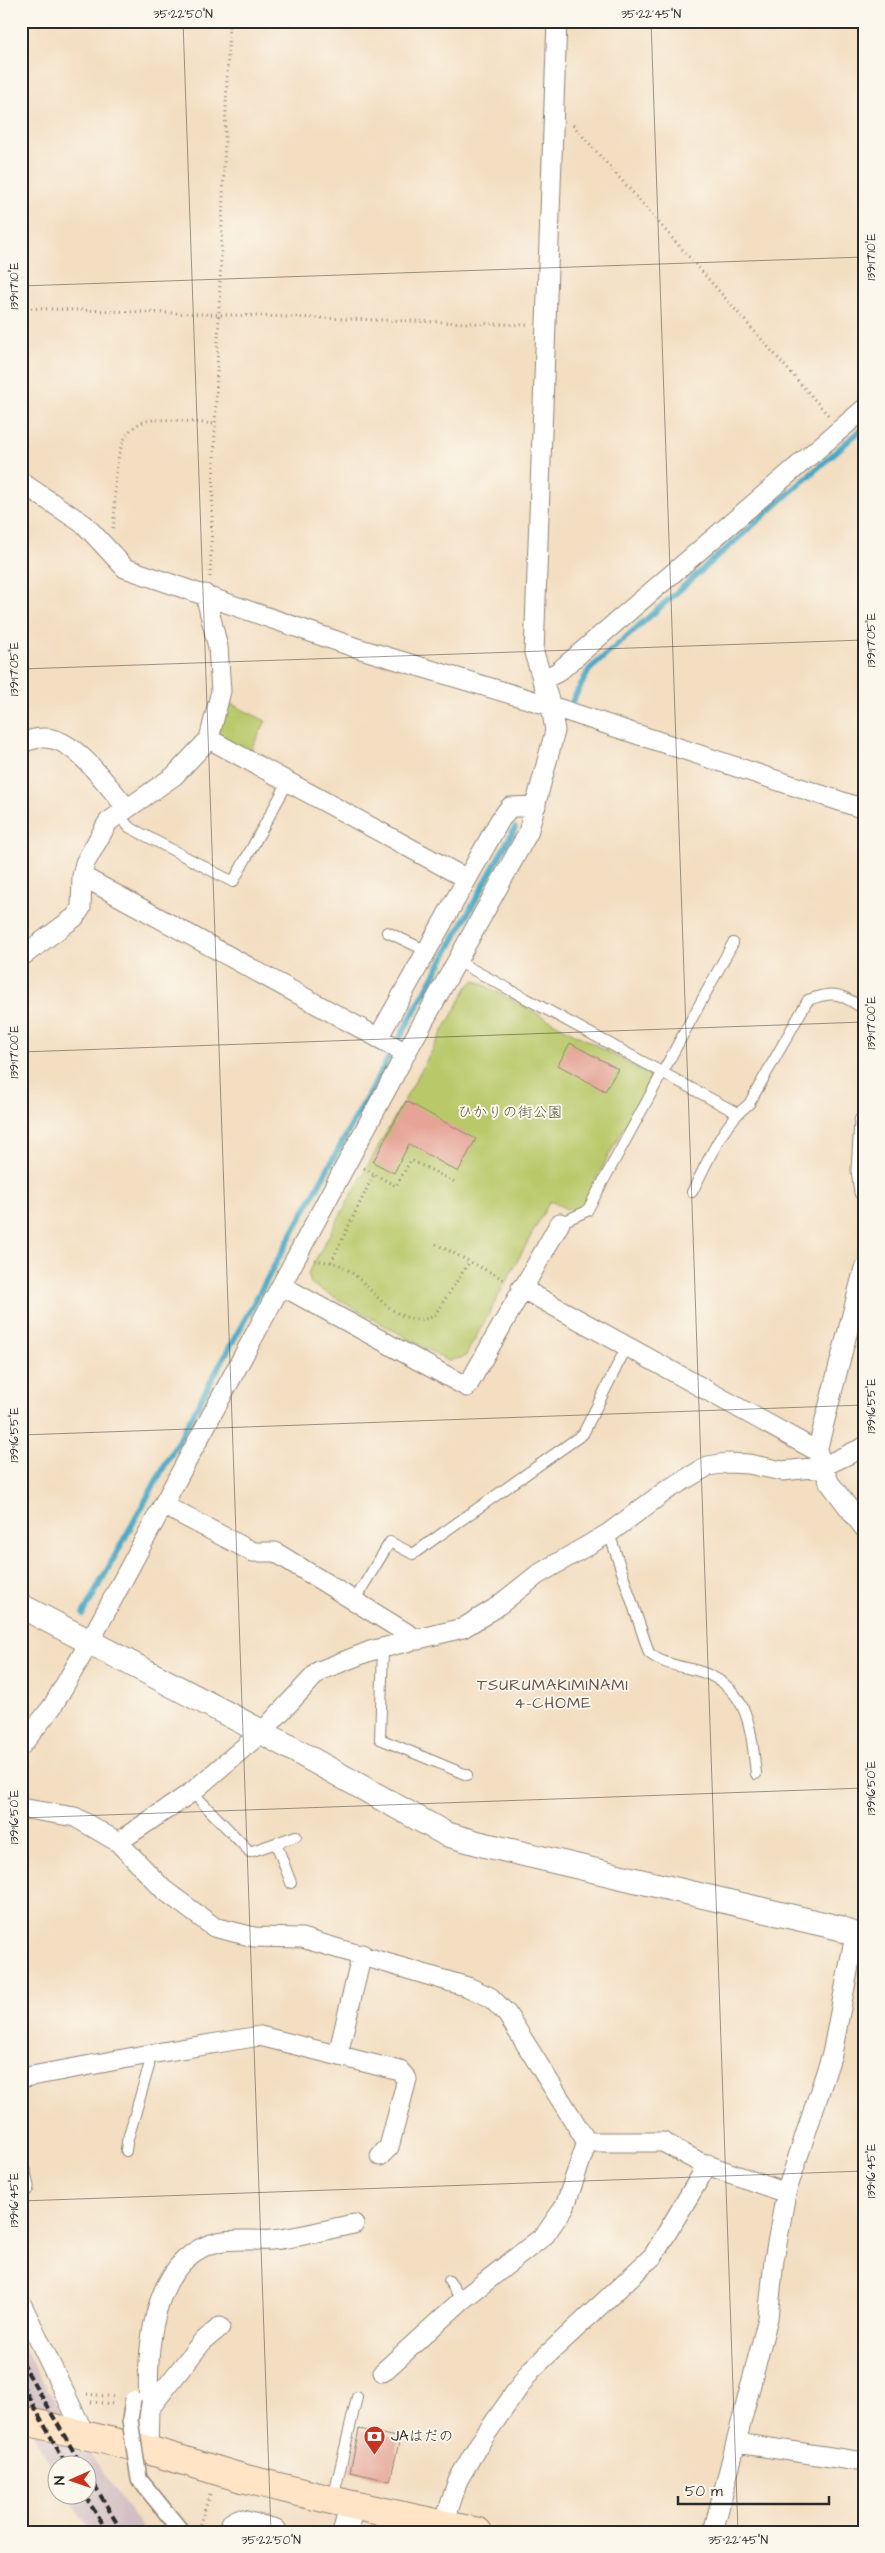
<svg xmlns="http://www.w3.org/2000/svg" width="885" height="2553" viewBox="0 0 885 2553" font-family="'Architects Daughter','Klee One',sans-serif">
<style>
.industrial{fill:#d2bec3}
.green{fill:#b9c96b;stroke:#727a4b}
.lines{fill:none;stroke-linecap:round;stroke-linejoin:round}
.stream{stroke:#46a8c5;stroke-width:6}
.building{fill:#e5a496}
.service-casing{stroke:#8f8476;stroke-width:12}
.minor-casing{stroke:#8f8476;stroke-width:21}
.tertiary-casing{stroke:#8f8476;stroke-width:26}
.secondary-casing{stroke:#8f8476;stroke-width:30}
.path{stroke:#8f8476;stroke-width:3;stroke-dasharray:1 4;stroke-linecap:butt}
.service{stroke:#fff;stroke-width:10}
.minor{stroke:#fff;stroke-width:19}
.tertiary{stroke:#fff;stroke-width:24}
.secondary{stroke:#ffe4c6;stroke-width:28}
.rail{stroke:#2b2b2b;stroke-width:4;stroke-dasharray:8 4;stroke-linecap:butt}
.pedestrian-bridge-casing{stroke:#8f8476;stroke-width:18;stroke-linecap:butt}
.pedestrian-bridge{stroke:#fff;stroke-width:15}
.ticks{fill:none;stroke:#2b2b2b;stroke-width:1;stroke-opacity:0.45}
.labels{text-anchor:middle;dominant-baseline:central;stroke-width:4;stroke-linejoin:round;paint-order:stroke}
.park-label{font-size:15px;fill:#565a3e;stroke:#fbf7ec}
.poi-label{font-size:15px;fill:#2b2b2b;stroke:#fbf7ec;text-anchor:start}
.neighbourhood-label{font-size:16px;letter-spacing:1px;fill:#6c5550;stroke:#fbf7ec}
.neatline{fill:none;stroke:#2b2b2b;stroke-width:2}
.ticks-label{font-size:12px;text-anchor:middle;fill:#2b2b2b}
</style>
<rect width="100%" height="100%" fill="#fbf7ec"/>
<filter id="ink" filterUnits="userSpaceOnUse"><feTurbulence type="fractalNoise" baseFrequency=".02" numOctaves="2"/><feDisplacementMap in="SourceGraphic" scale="10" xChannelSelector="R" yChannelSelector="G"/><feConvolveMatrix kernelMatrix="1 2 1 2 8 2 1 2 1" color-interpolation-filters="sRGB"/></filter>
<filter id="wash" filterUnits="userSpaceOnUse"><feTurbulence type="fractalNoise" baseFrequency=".0096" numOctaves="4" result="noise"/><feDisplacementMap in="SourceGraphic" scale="20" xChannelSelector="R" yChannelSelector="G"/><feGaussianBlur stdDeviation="1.12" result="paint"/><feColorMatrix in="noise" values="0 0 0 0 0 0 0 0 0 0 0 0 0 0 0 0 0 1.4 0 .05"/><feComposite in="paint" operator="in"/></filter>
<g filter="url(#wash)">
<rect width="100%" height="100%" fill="#f3dec1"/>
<path class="industrial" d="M21 2343 59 2409 145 2532H91L68 2496H88V2466H58L57 2478 21 2412Z"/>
<path class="green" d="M225 701 266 721 249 753 221 738 217 727Z
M475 980 649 1074 650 1080 579 1210 571 1211 550 1201 465 1357 448 1361 311 1284 308 1273 468 986Z"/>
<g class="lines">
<path class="stream" d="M572 702 589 670 864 427
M83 1614 515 828"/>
</g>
<g id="blocks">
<path class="building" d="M570 1043 618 1069 605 1091 558 1065Z
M406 1101 476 1139 458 1172 409 1144 394 1173 373 1162Z
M359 2429 400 2438 390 2481 350 2472Z"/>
</g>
</g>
<g filter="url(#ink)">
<use href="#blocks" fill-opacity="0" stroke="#8f8476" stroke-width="1"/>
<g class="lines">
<defs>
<path id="service" d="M118 814 129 827 233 882 288 782
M387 932 427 951
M457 961 737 1113
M692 1192C708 1162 722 1124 749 1104L808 1000C836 990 840 994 864 1009
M560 1223 587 1211 733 943
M609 1533 649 1653C662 1664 679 1666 695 1670 749 1684 751 1728 756 1774
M354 1601 390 1542 413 1554 583 1434 627 1346
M383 1649 380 1739 467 1775
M192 1792 250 1852 296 1836
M276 1843 291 1883
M126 2151 127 2142 149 2066 150 2054
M449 2281 462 2300
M333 2499 357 2397"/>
<path id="minor" d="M21 482 85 525 125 568 354 647 551 706 864 809
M542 680 558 672 864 409
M209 739 467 879
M21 743C31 740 41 736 52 739 79 744 109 788 127 808
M82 876 406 1053
M21 957 75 917 81 908 82 876 85 863 108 822 174 776 209 739 221 691 218 647 205 594
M378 1038 500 820 510 807 536 806
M864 1121 861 1170 864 1192
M864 1268 817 1451 829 1482 864 1528
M282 1286 467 1387 560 1223
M521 1288 817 1451
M163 1505 253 1552H275L418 1640
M21 1746 52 1707 89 1643 406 1053 528 833 555 731 551 706 534 653 557 21
M21 1808 75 1817 118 1842 164 1890 214 1927 254 1937 302 1938 468 1987 490 1997 507 2014 587 2142
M118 1842 192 1792 262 1732 319 1671 370 1651 463 1628 494 1609 537 1575 609 1533 667 1490 708 1466 727 1463 749 1464 782 1471 822 1467 864 1447
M338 2054 362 1954
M21 2078 150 2054 260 2036 400 2071 407 2079 389 2147 380 2156
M587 2142H663L699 2162 786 2193
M21 2173 24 2187
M21 2303 85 2435
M383 2372 462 2300 545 2235 565 2206 587 2142
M149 2409C146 2353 150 2258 218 2242 234 2238 254 2241 271 2240 299 2238 327 2229 354 2224
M737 2443 864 2462
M148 2450 149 2409 202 2342 220 2327
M444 2524 458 2480 479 2444 531 2370 653 2256 708 2164
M227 2532 231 2523 238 2519 276 2529 278 2532
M713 2532 768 2318 774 2260 786 2193 832 2054 855 1935"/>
<path id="tertiary" d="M21 1606 262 1732 446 1834 481 1844 840 1928 864 1939
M345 2532 352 2505"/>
<path id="secondary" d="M21 2420 148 2450 242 2478 352 2505 478 2532"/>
</defs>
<use href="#service" class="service-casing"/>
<use href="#minor" class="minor-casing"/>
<use href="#tertiary" class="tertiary-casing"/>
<use href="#secondary" class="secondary-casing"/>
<path class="path" d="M573 125 828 415
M21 308 528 325
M113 528C118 497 107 432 146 421 160 417 200 423 216 424
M210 577 229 21
M364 1168 374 1174
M436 1244 505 1280
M315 1260C324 1262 334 1262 342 1266 371 1282 395 1333 434 1316L470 1261
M331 1262 374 1174 396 1186 411 1160 455 1182
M87 2394 115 2397
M91 2402 114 2404
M198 2529 211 2492"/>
<use href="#service" class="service"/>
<use href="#minor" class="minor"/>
<use href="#tertiary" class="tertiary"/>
<use href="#secondary" class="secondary"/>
<path class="rail" d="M21 2361 82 2466
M21 2383 67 2466
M88 2474 122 2532
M85 2496 108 2532"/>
<defs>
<path id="pedestrian-bridge" d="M133 2399 130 2420 139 2479 182 2532"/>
</defs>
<use href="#pedestrian-bridge" class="pedestrian-bridge-casing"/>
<use href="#pedestrian-bridge" class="pedestrian-bridge"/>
</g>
</g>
<path class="ticks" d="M183 21 271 2532M651 21 738 2532M21 286 864 257M21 669 864 640M21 1052 864 1022M21 1435 864 1405M21 1818 864 1788M21 2201 864 2171"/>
<defs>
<symbol id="bank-pin" viewBox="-11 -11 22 30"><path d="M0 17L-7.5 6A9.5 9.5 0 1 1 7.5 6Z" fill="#c8321e" stroke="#fbf7ec"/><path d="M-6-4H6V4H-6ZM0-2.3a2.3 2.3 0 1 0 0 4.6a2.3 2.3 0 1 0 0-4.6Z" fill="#fff"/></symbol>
</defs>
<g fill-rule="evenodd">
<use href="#bank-pin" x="362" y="2424" width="25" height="34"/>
</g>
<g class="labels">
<g class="park-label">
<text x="510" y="1112">ひかりの街公園</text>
</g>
<g class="poi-label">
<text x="391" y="2436">JAはだの</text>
</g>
<g class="neighbourhood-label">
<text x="553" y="1685">TSURUMAKIMINAMI<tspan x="553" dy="18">4-CHOME</tspan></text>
</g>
</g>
<rect width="885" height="2553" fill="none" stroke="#fbf7ec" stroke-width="55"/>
<g transform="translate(72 2480) rotate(268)"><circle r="24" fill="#fbf7ec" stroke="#a8a59f"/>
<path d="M0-4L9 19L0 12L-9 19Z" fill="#c8321e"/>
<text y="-8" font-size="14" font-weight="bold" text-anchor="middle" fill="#2b2b2b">N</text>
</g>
<path d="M678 2496v8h151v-8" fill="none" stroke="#2b2b2b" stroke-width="2.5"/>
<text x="685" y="2496" font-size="15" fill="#2b2b2b" stroke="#fbf7ec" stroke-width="4" paint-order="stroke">50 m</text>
<rect x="28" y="28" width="830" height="2498" class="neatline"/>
<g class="ticks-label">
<text x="183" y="18">35°22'50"N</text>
<text x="651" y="18">35°22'45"N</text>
<text transform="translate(871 257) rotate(-90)" y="4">139°17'10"E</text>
<text transform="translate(14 286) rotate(-90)" y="4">139°17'10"E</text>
<text transform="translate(871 640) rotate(-90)" y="4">139°17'05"E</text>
<text transform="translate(14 669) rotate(-90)" y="4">139°17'05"E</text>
<text transform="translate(871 1023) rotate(-90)" y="4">139°17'00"E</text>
<text transform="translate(14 1052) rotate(-90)" y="4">139°17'00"E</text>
<text transform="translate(871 1406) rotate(-90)" y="4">139°16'55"E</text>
<text transform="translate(14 1435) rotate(-90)" y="4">139°16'55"E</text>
<text transform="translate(871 1788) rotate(-90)" y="4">139°16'50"E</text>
<text transform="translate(14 1817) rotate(-90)" y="4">139°16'50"E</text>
<text transform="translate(871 2171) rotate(-90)" y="4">139°16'45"E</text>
<text transform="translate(14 2200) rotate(-90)" y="4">139°16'45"E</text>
<text x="271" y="2544">35°22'50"N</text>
<text x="738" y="2544">35°22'45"N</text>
</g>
</svg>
